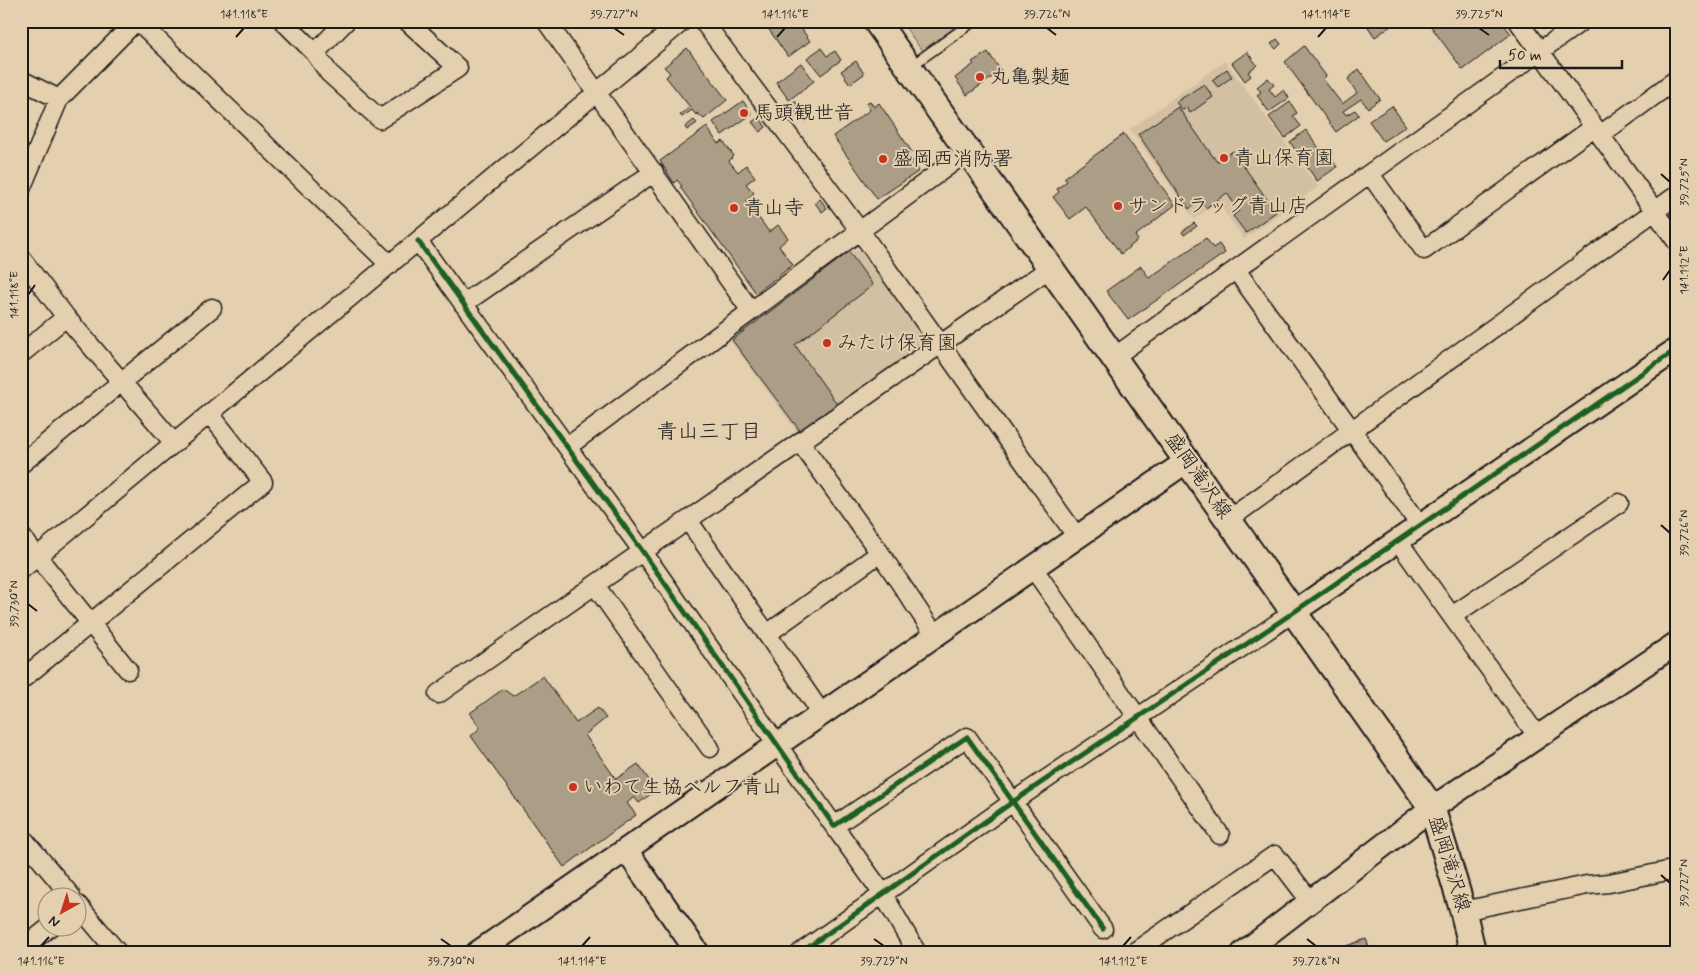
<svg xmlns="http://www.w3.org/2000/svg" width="1698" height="974" viewBox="0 0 1698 974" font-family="Mynerve,'Klee One',sans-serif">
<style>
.built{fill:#d3c0a2}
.green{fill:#c3b196;stroke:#706659}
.building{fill:#ac9d86;stroke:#1c1c1c}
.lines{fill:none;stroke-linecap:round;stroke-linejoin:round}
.service-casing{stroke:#1c1c1c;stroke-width:12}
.minor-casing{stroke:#1c1c1c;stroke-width:21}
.tertiary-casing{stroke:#1c1c1c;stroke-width:26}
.secondary-casing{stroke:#1c1c1c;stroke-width:29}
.service{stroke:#e4cfae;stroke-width:9}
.minor{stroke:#e4cfae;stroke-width:18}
.tertiary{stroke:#e4cfae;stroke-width:22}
.secondary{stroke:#e4cfae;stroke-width:25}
.cycleway-casing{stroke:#e4cfae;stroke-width:8}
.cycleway{stroke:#1b5e20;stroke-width:5}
.ticks{fill:none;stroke:#1c1c1c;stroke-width:2}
.poi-dot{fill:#c8321e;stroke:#e4cfae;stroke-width:2}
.labels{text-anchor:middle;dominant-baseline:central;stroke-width:4;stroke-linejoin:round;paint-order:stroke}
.poi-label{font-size:20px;fill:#1c1c1c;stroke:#e4cfae;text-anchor:start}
.street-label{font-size:20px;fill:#1c1c1c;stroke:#e4cfae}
.neighbourhood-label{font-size:21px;fill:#1c1c1c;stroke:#e4cfae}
.neatline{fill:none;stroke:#1c1c1c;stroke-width:2}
.ticks-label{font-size:12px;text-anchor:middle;fill:#1c1c1c}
</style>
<rect width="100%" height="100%" fill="#e4cfae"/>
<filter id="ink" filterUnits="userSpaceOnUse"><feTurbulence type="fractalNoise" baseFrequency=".02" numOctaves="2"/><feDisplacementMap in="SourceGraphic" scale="10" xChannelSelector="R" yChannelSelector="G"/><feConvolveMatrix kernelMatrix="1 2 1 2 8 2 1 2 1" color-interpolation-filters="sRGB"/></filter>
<g filter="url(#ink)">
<path class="built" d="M1536 21H1556L1543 31Z
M1225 61 1318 187 1244 239 1218 203 1194 219 1130 129Z
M848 250 865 252 925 338 921 347 800 436 729 339Z"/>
<path class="green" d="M901 21H963L922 51Z"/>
<path class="building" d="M763 21H796L810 41 788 57Z
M1364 21H1398L1375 37Z
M1422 21H1501L1511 34 1463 70 1430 25 1426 27Z
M1277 39 1281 44 1276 49 1271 44Z
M1304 46 1326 76 1323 79 1342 104 1357 93 1348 79 1359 69 1380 99 1368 108 1361 99 1343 111 1346 115 1355 110 1359 115 1336 132 1285 62Z
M687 48 727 100 704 119 697 113 696 115 692 110 682 117 680 115 690 107 666 77 670 73 664 67Z
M821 48 827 56 835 51 841 60 821 75 807 58Z
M988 52 1001 71 967 95 955 78 974 64 972 62Z
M1247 52 1257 65 1248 72 1251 76 1245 81 1232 63Z
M856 61 864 74 850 84 841 71Z
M801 63 814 81 789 100 776 82Z
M1227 69 1232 77 1218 87 1212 80Z
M1268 78 1274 85 1269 89 1275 97 1284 90 1289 98 1269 112 1257 95 1261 92 1257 87Z
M1204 84 1213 97 1190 113 1187 108 1182 110 1176 102Z
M743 101 752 114 722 135 713 122Z
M795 101 803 111 790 122 782 111Z
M870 101 874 107 879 103 912 152 908 154 919 171 877 199 833 136 870 110 866 103Z
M1290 102 1297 113 1293 116 1301 126 1285 138 1269 117Z
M1392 106 1406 126 1383 141 1369 121Z
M1178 107 1217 162 1233 151 1276 212 1246 233 1233 216 1239 211 1227 193 1206 208 1200 200 1189 209 1138 134Z
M759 117 766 127 760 132 752 122Z
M694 120 697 123 687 130 685 127Z
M707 127 718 144 723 141 734 156 729 161 738 172 746 165 755 177 746 184 754 193 746 200 769 232 778 225 788 238 779 246 793 265 756 293 680 187 682 186 677 180 674 183 660 161Z
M1306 130 1321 151 1324 149 1337 167 1317 181 1290 142Z
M1124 134 1175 205 1135 236 1138 240 1121 254 1086 207 1070 219 1053 197 1059 192 1057 189 1067 181 1064 178Z
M820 199 827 208 822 212 815 203Z
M1194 223 1197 226 1184 235 1182 232Z
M1206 238 1213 248 1219 244 1225 253 1128 320 1106 291 1141 266 1149 278Z
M849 252 873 285 795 345 837 404 800 431 732 340Z
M543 676 576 723 598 708 606 718 585 735 616 779 638 764 656 790 639 803 634 797 627 803 636 815 564 867 471 736 480 728 470 713 503 689 513 696Z
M1366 939 1369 948 1375 947 1377 953H1326Z"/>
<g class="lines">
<defs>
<path id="service" d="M911 66 974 21"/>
<path id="minor" d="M138 21 390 265
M283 21 315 53 329 73 380 119 458 68 407 21
M546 21 751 311
M703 21 860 231 1077 537
M1518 21 1677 242
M315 53 346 21
M21 80 59 99
M1600 135 1677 79
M1370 174 1424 250 1594 127
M21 189 59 99 136 21
M418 241 643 552 834 826 967 737 1103 929
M21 258 66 317 21 354
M1236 270 1420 525
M463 304 654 172
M66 317 174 443
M1114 357 1582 21
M567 447 968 151
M21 464 212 308
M688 520 822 714
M1228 520 1677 195
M21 536 128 670
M1398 541 1538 737
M880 553 935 635
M1033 568 1220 835
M21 570 683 21
M595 585 710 748
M1452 616 1619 503
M767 634 880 553 800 442
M21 680 263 482 210 414
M438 694 1050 268
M834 826 883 894 917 953
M21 836 71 896
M78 905 118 953
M1463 911 1587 885 1609 883 1677 869
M21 950 51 926
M800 953 1014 801 1294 612
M1133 953 1275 855 1311 902"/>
<path id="tertiary" d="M1294 612 1677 349
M626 850 698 953
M477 953 1187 461
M1243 953 1432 808 1677 643"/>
<path id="secondary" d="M876 21 1432 808 1463 911 1473 953"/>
</defs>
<use href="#service" class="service-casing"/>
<use href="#minor" class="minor-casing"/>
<use href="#tertiary" class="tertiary-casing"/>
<use href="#secondary" class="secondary-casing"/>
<use href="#service" class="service"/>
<use href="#minor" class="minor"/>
<use href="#tertiary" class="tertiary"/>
<use href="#secondary" class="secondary"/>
<defs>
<path id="cycleway" d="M418 241 643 552 834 826 967 737 1103 929
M800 953 1014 801 1294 612 1677 349"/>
</defs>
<use href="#cycleway" class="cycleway-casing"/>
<use href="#cycleway" class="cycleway"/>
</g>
</g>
<path class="ticks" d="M614 28 624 35M1047 28 1056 35M1479 28 1489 35M236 37 244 28M777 37 785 28M1318 37 1326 28M1661 174 1670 182M1663 280 1670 270M28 295 35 285M1661 525 1670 533M28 604 37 611M1661 875 1670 883M441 939 451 946M874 939 884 946M1307 939 1316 946M41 946 49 937M582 946 590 937M1123 946 1131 937"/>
<g class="poi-dot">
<circle cx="980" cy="77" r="5"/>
<circle cx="744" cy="113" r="5"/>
<circle cx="1224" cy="158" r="5"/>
<circle cx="883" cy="159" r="5"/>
<circle cx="1118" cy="206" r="5"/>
<circle cx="734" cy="208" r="5"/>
<circle cx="827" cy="343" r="5"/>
<circle cx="573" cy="787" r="5"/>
</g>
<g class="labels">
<g class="poi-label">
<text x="990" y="77">丸亀製麺</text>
<text x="754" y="113">馬頭観世音</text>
<text x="1234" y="158">青山保育園</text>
<text x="893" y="159">盛岡西消防署</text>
<text x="1128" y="206">サンドラッグ青山店</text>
<text x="744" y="208">青山寺</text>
<text x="837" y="343">みたけ保育園</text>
<text x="583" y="787">いわて生協ベルフ青山</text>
</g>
<g class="street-label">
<text transform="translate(1198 476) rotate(55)">盛岡滝沢線</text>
<text transform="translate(1449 864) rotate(73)">盛岡滝沢線</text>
</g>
<g class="neighbourhood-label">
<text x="709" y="432">青山三丁目</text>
</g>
</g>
<rect width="1698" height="974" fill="none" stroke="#e4cfae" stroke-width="55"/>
<g transform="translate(62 912) rotate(219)"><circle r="24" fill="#e4cfae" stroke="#948774"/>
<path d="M0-4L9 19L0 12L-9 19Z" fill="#c8321e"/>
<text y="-8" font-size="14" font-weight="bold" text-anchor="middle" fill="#1c1c1c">N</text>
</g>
<path d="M1500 60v8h122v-8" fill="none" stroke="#1c1c1c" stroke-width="2.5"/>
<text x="1508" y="60" font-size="15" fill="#1c1c1c" stroke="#e4cfae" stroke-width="4" paint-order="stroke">50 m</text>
<rect x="28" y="28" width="1642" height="918" class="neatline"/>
<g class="ticks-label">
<text x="244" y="18">141.118°E</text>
<text x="614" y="18">39.727°N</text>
<text x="785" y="18">141.116°E</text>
<text x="1047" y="18">39.726°N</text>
<text x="1326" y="18">141.114°E</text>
<text x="1479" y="18">39.725°N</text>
<text transform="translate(1684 182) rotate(-90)" y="4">39.725°N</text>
<text transform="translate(1684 270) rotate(-90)" y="4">141.112°E</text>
<text transform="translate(14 295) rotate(-90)" y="4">141.118°E</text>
<text transform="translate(1684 533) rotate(-90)" y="4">39.726°N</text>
<text transform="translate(14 604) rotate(-90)" y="4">39.730°N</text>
<text transform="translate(1684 883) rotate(-90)" y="4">39.727°N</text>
<text x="41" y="965">141.116°E</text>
<text x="451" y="965">39.730°N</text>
<text x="582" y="965">141.114°E</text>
<text x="884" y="965">39.729°N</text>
<text x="1123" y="965">141.112°E</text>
<text x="1316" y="965">39.728°N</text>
</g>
</svg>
